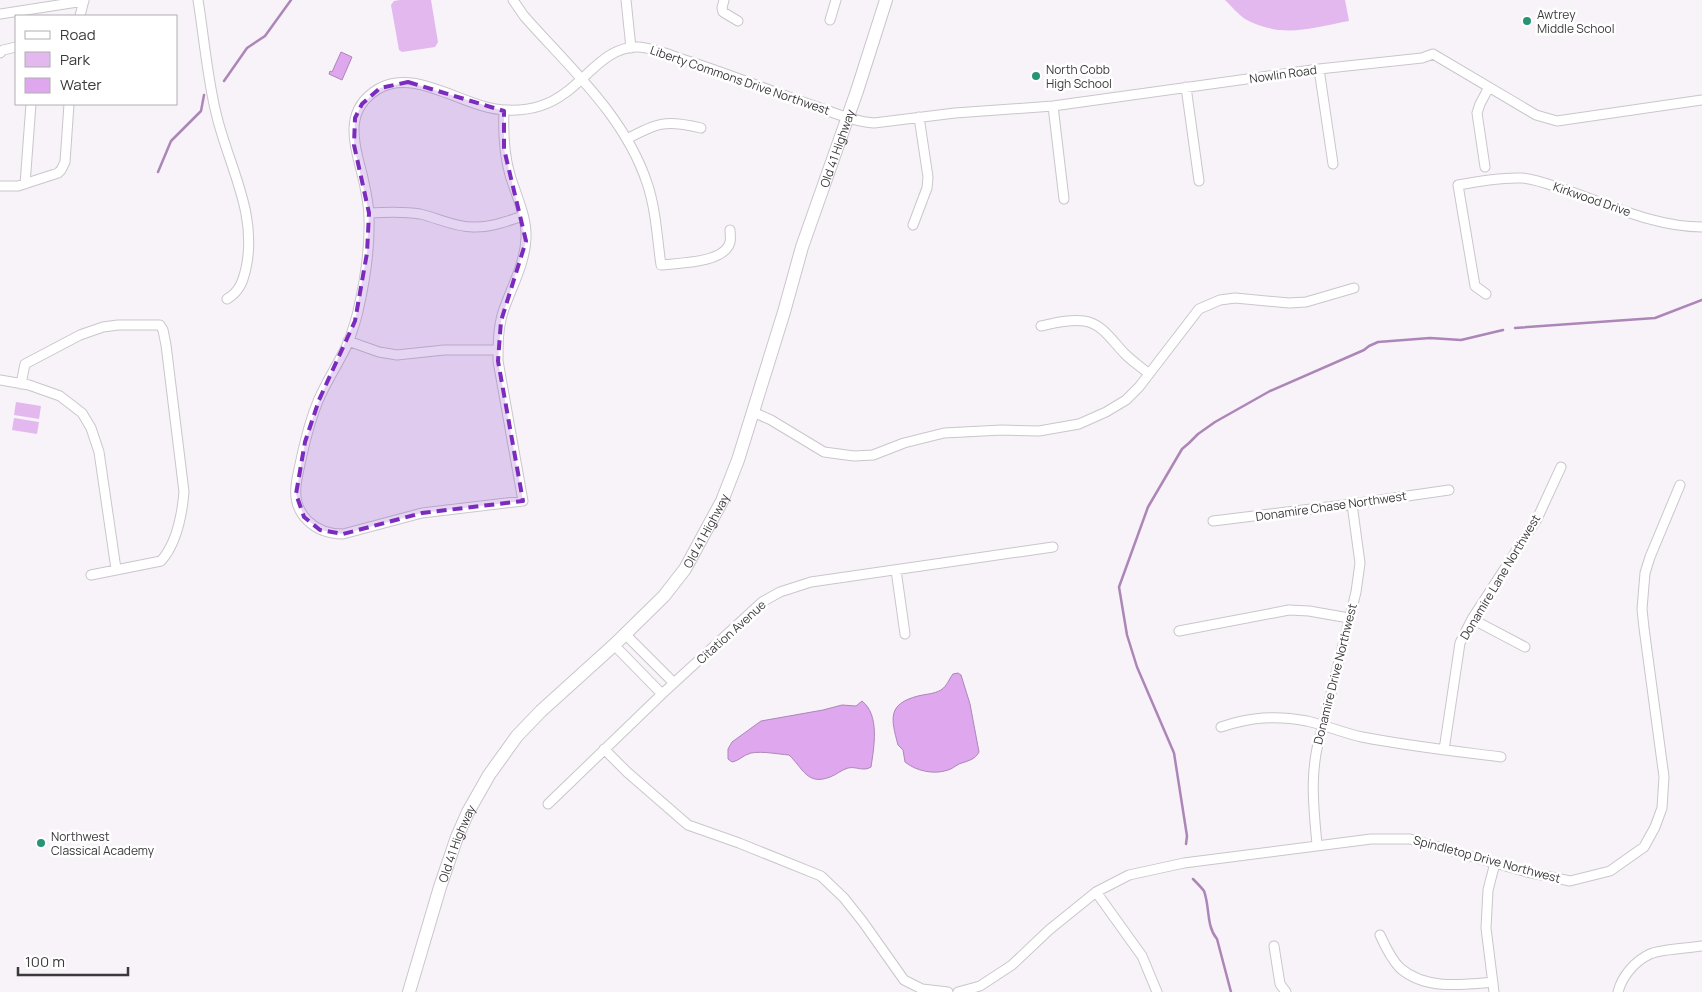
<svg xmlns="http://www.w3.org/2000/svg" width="1702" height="992" viewBox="0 0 1702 992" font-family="Manrope,sans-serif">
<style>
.green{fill:#e2b8ee}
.water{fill:#dea7ee;stroke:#ad86b8}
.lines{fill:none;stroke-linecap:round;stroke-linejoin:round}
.stream{stroke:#ad86b8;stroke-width:2.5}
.street-casing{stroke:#cac6cb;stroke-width:11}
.secondary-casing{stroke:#cac6cb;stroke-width:14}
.street{stroke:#fff;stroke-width:9}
.secondary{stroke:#fff;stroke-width:12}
.marked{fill:#7b2cbf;fill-opacity:0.2;stroke:#7b2cbf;stroke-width:4;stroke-dasharray:10 6;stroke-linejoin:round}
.poi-dot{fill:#279473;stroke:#fff;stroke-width:2}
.labels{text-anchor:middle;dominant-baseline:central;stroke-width:5;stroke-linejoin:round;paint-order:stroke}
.poi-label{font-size:12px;fill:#3b393b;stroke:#fff;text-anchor:start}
.street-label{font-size:12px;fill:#3b393b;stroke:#fff}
</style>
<rect width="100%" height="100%" fill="#f7f3f9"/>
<path class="green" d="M400 0H431L438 42 435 47 402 52 399 50 391 5 394 1Z
M1225 0H1345L1349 21C1310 28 1282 39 1245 19 1238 14 1231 6 1225 0Z
M16 402 41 406 39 419 14 415Z
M14 418 39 422 37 434 12 430Z"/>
<path class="water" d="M341 52 352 57 342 80 329 74 330 71 332 72Z
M958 673 961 675 970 704 979 752C975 760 967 761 959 764 955 766 952 769 948 770 934 775 916 771 905 762L903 750 898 745C891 719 887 704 918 696 926 694 934 694 941 690 947 686 949 679 953 674Z
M862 701C880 715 874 747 871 767 863 772 856 766 848 768 841 770 836 775 830 777 807 786 803 768 789 755 777 754 763 751 751 753 743 755 739 761 732 762L728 759V749L732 742 761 721 823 710 842 705 856 706Z"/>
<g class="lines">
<path class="stream" d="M224 81 247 48 265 36 291 0
M158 172 171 141 201 111 204 95
M1515 328 1655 318 1702 300
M1186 844 1187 836 1174 753 1137 667 1127 635 1119 587 1148 507 1182 449 1189 443 1198 434 1215 422 1270 391 1364 350 1369 346 1378 342 1430 338 1461 340 1503 330
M1193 879C1197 883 1201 887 1204 891 1210 907 1206 926 1217 939L1231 992"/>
<defs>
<path id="street" d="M198 0C204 37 207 76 216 113 228 165 258 213 246 268 243 282 239 292 227 299
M513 0 524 16C569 67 625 116 647 183 656 209 657 238 661 265 679 263 725 263 730 242 731 238 730 233 730 230
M626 0 631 48
M724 0 722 8 723 12 738 21
M0 14 84 1
M80 16 84 0
M830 20 836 0
M0 53 3 50 16 47
M1319 69 1333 164
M1186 87 1199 181
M1053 106 1064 199
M504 111C503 133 504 154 510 175 516 195 527 217 526 238 525 264 511 288 503 312 498 328 498 344 498 361L523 501 422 513 343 534C315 534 293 515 296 486 297 476 300 465 302 455 306 437 311 418 318 401 327 380 340 361 349 341 352 331 356 321 358 311 365 281 370 249 369 218 369 205 366 191 363 178 355 145 342 111 378 89 416 66 466 110 507 110 528 111 548 106 565 93 588 77 607 46 638 47 655 48 672 56 688 61 732 75 775 93 820 108 837 114 856 122 874 123L955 113 1053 106 1319 69 1422 58 1433 54 1536 115 1557 121 1702 100
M627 139C658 122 666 120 701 128
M1485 167 1477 113 1480 104 1489 87
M25 184 31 104
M0 186H18L58 173 61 170 65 162 69 104
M369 213C386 212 403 211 420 214 438 218 454 227 473 227 490 228 507 221 523 216
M913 225 927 188 928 177 919 117
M1486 294 1475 286 1458 185C1479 181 1501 177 1522 178 1537 179 1553 186 1566 190 1610 205 1655 227 1702 227
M1041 326C1055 323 1070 319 1084 321 1102 323 1113 342 1125 354 1132 361 1141 367 1149 374
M348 341 379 352 397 355 444 350H498
M0 380 29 385 60 396 82 413 91 428 99 452 116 569
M21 384 25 364 80 335 103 327 118 325H160L163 330 166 345 184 492C182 515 177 543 161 561L91 575
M753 412 771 420 824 452 854 456 873 455 904 443 944 433 1002 430 1039 431 1079 424 1106 412 1126 400 1139 387 1199 309 1220 300 1235 298 1289 303 1306 302 1354 288
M1213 521 1352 504 1449 490
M896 570 905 634
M1472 619 1525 647
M1179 631 1289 610 1309 611 1349 618
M625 634 674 683
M614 645 662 694
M1221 727C1250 717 1276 715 1307 721 1325 725 1343 733 1362 737 1408 746 1454 751 1501 757
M604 749 627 772 688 825 739 843 821 876 844 898 863 922 904 980 922 989 948 992
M1444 750 1460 643 1472 619 1537 519 1561 467
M548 804 662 694 762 602 780 592 811 582 1053 547
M1317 844C1313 803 1309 767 1323 726L1356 592 1360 563 1352 504
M1096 892 1142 956 1157 992
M1380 935C1385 946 1391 959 1400 968 1425 990 1462 985 1493 982
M1274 946 1280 984 1286 992
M958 992 980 986 1012 965 1049 930 1096 892 1129 875 1184 863 1371 839H1410L1527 872 1570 881 1610 871 1644 847 1655 827 1662 808 1664 777 1644 628 1642 609 1645 573 1650 557 1680 485
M1494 992 1486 928 1488 890 1495 863
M1618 992C1622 976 1635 961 1650 954 1661 949 1689 948 1702 946"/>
<g id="secondary">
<path id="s1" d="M409 992 440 887 457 837 468 812 489 775 517 736 541 711 614 645 664 596 685 569 722 501 738 460 784 312 802 247 857 91 886 0"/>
</g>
</defs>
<use href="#street" class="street-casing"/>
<use href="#secondary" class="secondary-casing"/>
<use href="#street" class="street"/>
<use href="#secondary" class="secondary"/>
</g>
<path class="marked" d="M408 82 504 111V149L526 241 501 321 498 361 523 501 422 513 343 534 320 530 304 517 296 494 305 442 319 400 355 321 367 253 369 213 354 145 355 118 362 104 380 88Z"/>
<g class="poi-dot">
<circle cx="1527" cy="21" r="5"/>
<circle cx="1036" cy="76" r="5"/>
<circle cx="41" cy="843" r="5"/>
</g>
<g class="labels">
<g class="poi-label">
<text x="1537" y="14">Awtrey<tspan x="1537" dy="14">Middle School</tspan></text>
<text x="1046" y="69">North Cobb<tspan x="1046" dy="14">High School</tspan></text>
<text x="51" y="836">Northwest<tspan x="51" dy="14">Classical Academy</tspan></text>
</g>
<g class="street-label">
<text transform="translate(1283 74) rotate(-8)">Nowlin Road</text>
<text transform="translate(740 80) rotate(19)">Liberty Commons Drive Northwest</text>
<text stroke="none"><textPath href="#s1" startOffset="966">Old 41 Highway</textPath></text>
<text transform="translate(1592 199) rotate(19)">Kirkwood Drive</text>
<text transform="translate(1331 506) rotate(-8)">Donamire Chase Northwest</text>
<text stroke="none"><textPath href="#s1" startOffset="561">Old 41 Highway</textPath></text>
<text transform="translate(1500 577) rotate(-59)">Donamire Lane Northwest</text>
<text transform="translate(731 632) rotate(-42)">Citation Avenue</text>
<text transform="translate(1335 674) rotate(-76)">Donamire Drive Northwest</text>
<text stroke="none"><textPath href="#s1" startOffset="156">Old 41 Highway</textPath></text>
<text transform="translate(1487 859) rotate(15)">Spindletop Drive Northwest</text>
</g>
</g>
<rect x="15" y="15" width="162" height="90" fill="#ffffff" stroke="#b1b0b1"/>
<rect x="25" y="31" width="25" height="8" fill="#ffffff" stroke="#b1b0b1"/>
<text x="60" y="40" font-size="15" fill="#3b393b">Road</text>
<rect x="25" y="52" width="25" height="15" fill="#e2b8ee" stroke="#b1b0b1"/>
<text x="60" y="65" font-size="15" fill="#3b393b">Park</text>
<rect x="25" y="78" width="25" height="15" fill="#dea7ee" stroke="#b1b0b1"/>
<text x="60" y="90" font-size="15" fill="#3b393b">Water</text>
<path d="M18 967v8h110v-8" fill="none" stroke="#3b393b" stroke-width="2.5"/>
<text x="25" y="967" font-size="15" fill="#3b393b" stroke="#ffffff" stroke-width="4" paint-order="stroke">100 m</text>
</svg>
